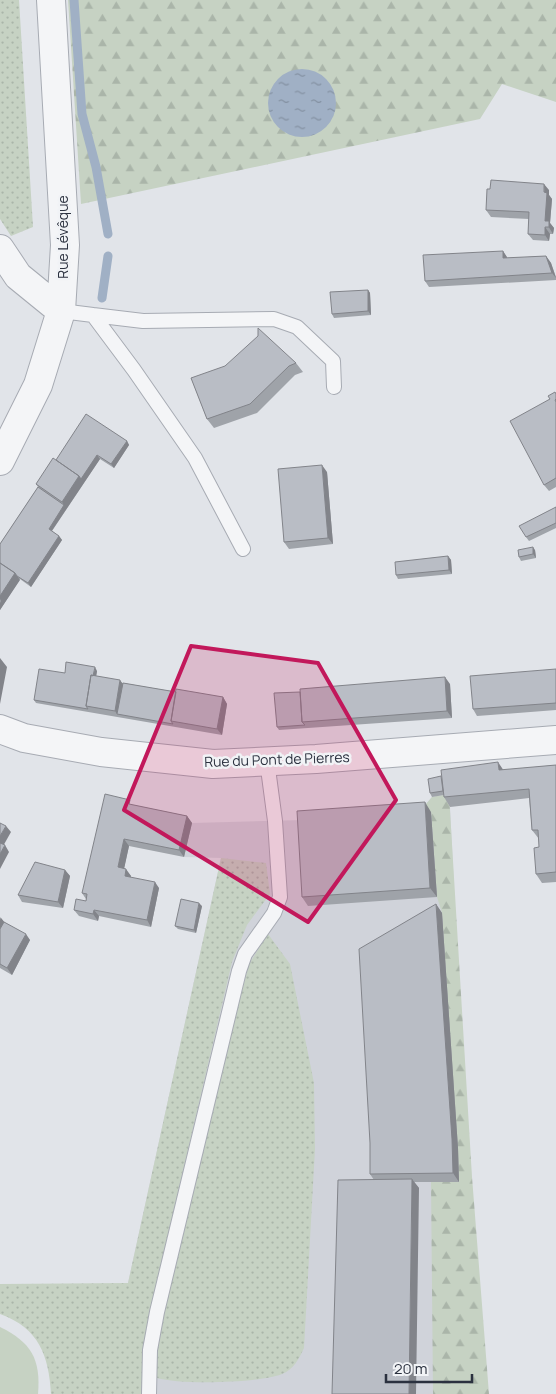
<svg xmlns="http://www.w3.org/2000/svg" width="556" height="1394" viewBox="0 0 556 1394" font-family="Manrope,sans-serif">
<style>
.built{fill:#d0d3da}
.grass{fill:url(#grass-dots)}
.forest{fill:url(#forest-firs)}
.green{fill:#c6d2c3}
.water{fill:url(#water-ripples)}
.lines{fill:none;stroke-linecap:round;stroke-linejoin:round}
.stream{stroke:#a0b0c5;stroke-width:9}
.lane-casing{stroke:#a7abb3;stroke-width:16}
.street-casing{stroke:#a7abb3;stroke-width:30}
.lane{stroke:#f4f5f7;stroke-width:14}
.street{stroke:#f4f5f7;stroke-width:28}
.wall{fill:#9fa3a9}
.shaded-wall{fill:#82848a}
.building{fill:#b9bdc5;stroke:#82848a}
.marked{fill:#c2185b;fill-opacity:0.2;stroke:#c2185b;stroke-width:4;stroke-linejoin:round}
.labels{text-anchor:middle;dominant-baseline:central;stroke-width:5;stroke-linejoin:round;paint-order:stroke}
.street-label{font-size:14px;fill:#2b313f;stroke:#f1f3f6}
</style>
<defs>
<pattern id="grass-dots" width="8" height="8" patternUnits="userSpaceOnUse" patternTransform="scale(1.25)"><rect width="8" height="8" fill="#c6d2c3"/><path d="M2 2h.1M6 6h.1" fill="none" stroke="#aab5a9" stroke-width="1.8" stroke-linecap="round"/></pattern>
<pattern id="forest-firs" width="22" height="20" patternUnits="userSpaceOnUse" patternTransform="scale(1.25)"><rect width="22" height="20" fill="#c6d2c3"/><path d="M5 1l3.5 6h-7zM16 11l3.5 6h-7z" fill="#aab5a9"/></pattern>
<pattern id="water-ripples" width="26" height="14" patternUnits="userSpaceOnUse" patternTransform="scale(1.25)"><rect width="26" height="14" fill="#a0b0c5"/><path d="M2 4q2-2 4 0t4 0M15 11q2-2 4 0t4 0" fill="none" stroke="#8390a1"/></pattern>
</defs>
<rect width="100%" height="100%" fill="#e1e4e9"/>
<path class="built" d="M432 797 450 807 458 970 480 1307 488 1394H99L128 1283 221 858 184 857 192 823 303 820 419 812Z"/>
<path class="grass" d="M0 0H19L33 227 11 236 0 219Z
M221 858 266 863 270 894 247 925 232 962 150 1312 141 1394H51C49 1356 39 1328 0 1314V1284L128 1283Z
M268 934 290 964 314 1083 315 1149 304 1348C299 1359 293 1370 282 1374 260 1383 180 1385 157 1378L155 1366 158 1334 222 1065 249 964Z"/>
<path class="forest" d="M68 0H556V102L502 84 480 119 81 204Z
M449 794 472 1177 489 1394H433L431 1182H459L442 913 437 897 431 812H419L432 797Z"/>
<path class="green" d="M0 1327C31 1342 41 1359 38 1394H0Z"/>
<path class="water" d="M268 103a34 34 0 1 1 68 0a34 34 0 1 1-68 0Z"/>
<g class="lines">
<path class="stream" d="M74 0 82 114 96 167 108 234
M102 298 108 256"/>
<defs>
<path id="lane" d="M61 311 93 315 134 370 195 458 243 549
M93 315 143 321 274 319 297 327 333 361 334 387
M149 1394 150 1350 157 1312 239 971 245 954 274 913 280 897 275 821 267 761"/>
<path id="street" d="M0 249 18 276 61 311
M0 461 38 385 61 311 65 245 51 0
M0 729 24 738 101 752 213 764 316 759 556 740"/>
</defs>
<use href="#lane" class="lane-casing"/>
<use href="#street" class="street-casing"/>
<use href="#lane" class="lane"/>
<use href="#street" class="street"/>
</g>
<path class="wall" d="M549 190V195L552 199 550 223 554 228 553 234H550L549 241 533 240 528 234 529 219 491 217 486 210Z
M503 251 507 258 546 256 551 263 556 277V280L429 287 425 281Z
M368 290 370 293 371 315 334 318 332 314Z
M296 363 303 372 295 375 257 413 214 428 207 419 191 378Z
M556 393V487L549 491 544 485 550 399Z
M127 441 129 445 114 468 100 459 52 531 59 536 62 540 31 587 20 579 0 610V544L38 487 36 484 56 460Z
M327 472 333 544 289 549 284 542Z
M556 507V528L529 541 526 537Z
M535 550 536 558 521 561 519 557Z
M448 556 451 560 452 574 398 579 396 575Z
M556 669V710L477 716 473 709Z
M97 671 96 676 123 683 176 692 223 697 227 704 222 735 36 703 34 700 65 673Z
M450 684 452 718 279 730 277 727Z
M556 765V882L542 883 536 874 539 847V839L532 830 529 798 450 807 444 797V795L432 797 430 793 503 770Z
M133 805 187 816 192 823 184 857 129 846 124 868 131 876 130 877 159 888 151 927 99 916 98 921 79 916 74 910 86 901V899L82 893Z
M431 812 437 897 308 906 302 897Z
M65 870 70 876 63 908 22 902 18 895Z
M436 904 442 913 458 1148 459 1182H414L419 1188 374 1180 370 1174Z
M202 906 196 933 178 929 175 926Z
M0 917 4 922 30 940 12 975 0 968Z"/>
<path class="shaded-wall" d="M544 184 549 190V195L552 199 550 223 554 228 553 234 545 221Z
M545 227 550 234 549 241 545 235Z
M503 251 507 257 508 265 503 258Z
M546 256 551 263 556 278 552 273Z
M368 290 370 293 371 315 368 311Z
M127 441 129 445 114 468 111 464Z
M97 455 100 459 51 532 49 529 64 505 62 502 79 476Z
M322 465 327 472 333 544 328 538Z
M59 536 62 540 31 587 28 583Z
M533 547 535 550 536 558 533 554Z
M448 556 451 560 452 574 449 570Z
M15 573 20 580 0 610V603L1 601 0 599V596Z
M0 658 7 667 0 704Z
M95 667 97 671 91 707H88Z
M445 677 450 684 452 718 447 711Z
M120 680 125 687 117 714 115 711Z
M223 697 227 704 222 735 217 729Z
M498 762 504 771 499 770Z
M425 802 431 812 437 897 430 888Z
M187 816 192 823 184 857 179 850Z
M6 826 11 832 2 848 0 845V836Z
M124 839 129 846 123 874 118 867Z
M5 845 9 852 0 869V854Z
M126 869 131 876 129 883 125 876Z
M65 870 70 876 63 908 58 902Z
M155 882 159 888 151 927 147 920Z
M199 903 202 906 196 933 194 930Z
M436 904 442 913 458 1148 459 1182 453 1173Z
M94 910 99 916 98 921 93 914Z
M1 918 6 924 0 935V920Z
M26 934 30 940 12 975 7 968Z
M412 1179 419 1188 416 1394H409Z"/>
<path class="building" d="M491 180 544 184V192L547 193 545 221H549V227H545V235L528 234 529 212 486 210 487 189H490Z
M503 251V258L546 256 552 273 425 281 423 255Z
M368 290V311L332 314 330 292Z
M258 328 296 363 289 366 250 404 207 419 191 378 225 366 258 336Z
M555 392 556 394V399L555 400 556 402V478L544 485 510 421 550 399 548 396Z
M86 414 127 441 111 464 97 455 81 479 79 476 56 460Z
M53 458 79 476 62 502 36 484Z
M322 465 328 538 284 542 278 469Z
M38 487 64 505 49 529 59 536 28 583 17 576 15 573 0 563V544Z
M556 507V523L526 537 519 526Z
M533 547V554L519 557 518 550Z
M448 556 449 570 396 575 395 562Z
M0 563 15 573 0 596Z
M66 662 95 667 93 676 91 675 86 706 88 709 34 700 39 669 65 673Z
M556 669V703L473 709 470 676Z
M91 675 120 680 115 711 86 706Z
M445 677 447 711 302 722 300 689Z
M123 683 176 692 171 721 173 724 117 714Z
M176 689 223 697 217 729 171 721Z
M300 692 302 722 305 725 277 727 274 693Z
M498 762 499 770 556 765V872L536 874 534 848 539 847 538 830H532L529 789 444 797 441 770Z
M441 776 443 791 430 793 428 779Z
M105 794 130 800 129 804 187 816 179 850 124 839 118 867 126 869 125 876 155 882 147 920 94 910 93 914 74 910 76 899 86 901 87 894 82 893Z
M425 802 430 888 302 897 297 811Z
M0 823 6 826 0 836Z
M0 843 5 845 0 854Z
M35 862 65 870 58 902 18 895Z
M181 899 199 903 194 930 175 926Z
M436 904 452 1139 453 1173 370 1174V1143L359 949Z
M4 922 26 934 7 968 0 964V929Z
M412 1179 409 1394H332L338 1180Z"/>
<path class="marked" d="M191 646 318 663 396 800 308 922 124 810Z"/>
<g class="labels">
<g class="street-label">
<text transform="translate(62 237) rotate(-90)">Rue Lévêque</text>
<text transform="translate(277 759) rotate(-2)">Rue du Pont de Pierres</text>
</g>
</g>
<path d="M386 1374v8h86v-8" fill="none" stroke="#2b313f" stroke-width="2.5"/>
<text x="394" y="1374" font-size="15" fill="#2b313f" stroke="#f1f3f6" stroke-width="4" paint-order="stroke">20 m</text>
</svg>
